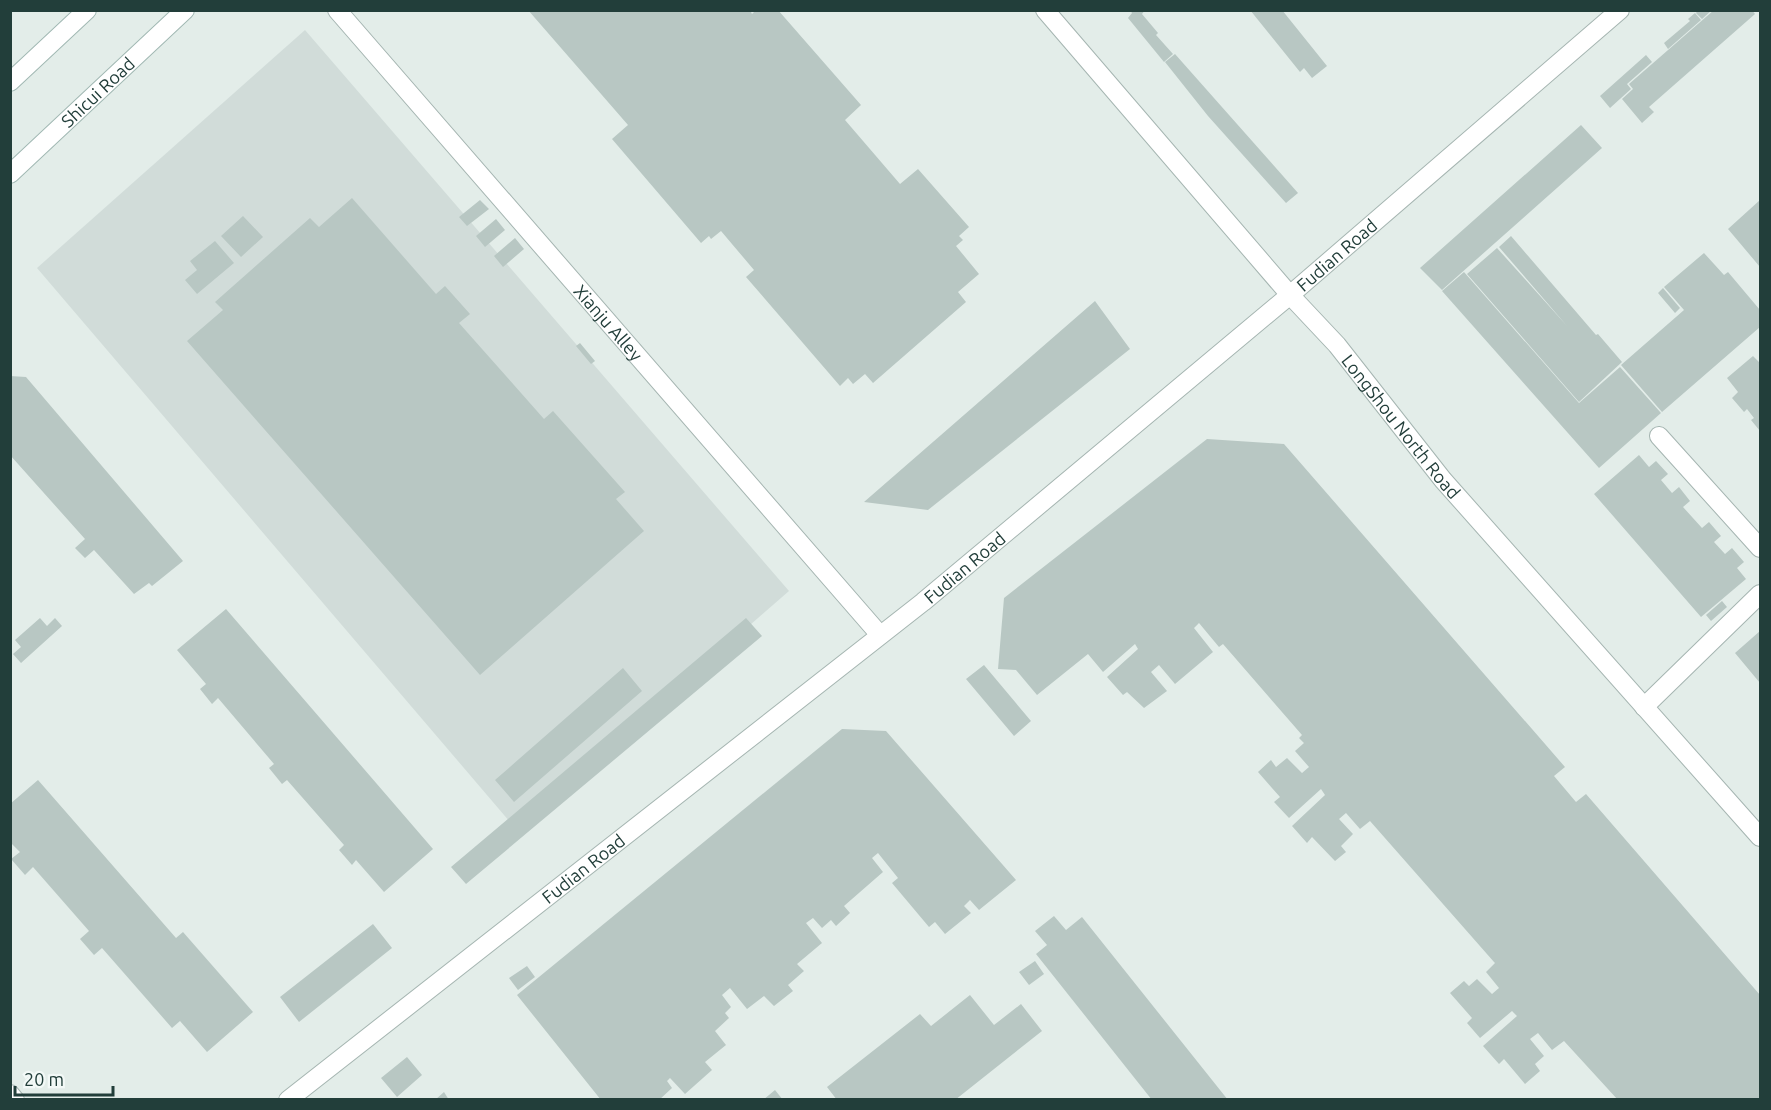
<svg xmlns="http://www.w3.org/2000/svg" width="1771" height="1110" viewBox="0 0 1771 1110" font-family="Ubuntu,sans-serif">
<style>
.built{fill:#d1dcd9}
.building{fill:#b8c7c3}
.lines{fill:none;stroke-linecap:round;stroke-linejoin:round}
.minor-casing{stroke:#a5b5b1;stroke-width:20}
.tertiary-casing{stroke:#a5b5b1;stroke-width:20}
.secondary-casing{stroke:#a1b8b3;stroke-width:20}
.minor{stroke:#fff;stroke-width:18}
.tertiary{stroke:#fff;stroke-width:18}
.secondary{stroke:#fff;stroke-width:18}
.labels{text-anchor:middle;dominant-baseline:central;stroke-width:4.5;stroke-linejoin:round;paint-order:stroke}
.street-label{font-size:18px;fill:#223e3a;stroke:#f3f9f7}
</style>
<rect width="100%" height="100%" fill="#e3ede9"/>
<path class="built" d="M305 30 789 591 516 829 37 268Z"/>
<path class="building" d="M528 10H750L752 14 756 10H778L861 105 845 120 900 184 918 169 969 227 959 236 963 240 956 246 979 274 958 292 966 302 873 383 865 374 853 384 848 378 840 386 746 277 754 270 721 231 711 239 709 236 701 243 612 139 628 125Z
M1130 10H1145L1142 14 1158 33 1156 35 1173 54 1164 62 1128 18 1132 13Z
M1250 10H1282L1327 66 1312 78 1304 68 1300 72Z
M1698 10H1712L1702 19 1696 13Z
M1714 10H1752L1755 14 1649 107 1654 112 1642 123 1622 99 1633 89 1629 84Z
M1695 13 1701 20 1668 49 1664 43 1690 21 1688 19Z
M1175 54 1298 193 1286 203 1208 116 1165 62Z
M1646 55 1652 62 1627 84 1631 89 1610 108 1600 96Z
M1581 125 1602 148 1442 290 1420 268Z
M352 198 436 294 445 286 470 314 459 323 544 419 553 411 625 492 616 499 644 531 480 675 187 341 223 310 215 302 310 218 319 227Z
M480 200 489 209 467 226 459 217Z
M1760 200V267L1728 229Z
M243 216 263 237 241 257 221 236Z
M496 219 505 230 485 247 476 236Z
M1511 236 1596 335 1598 334 1622 362 1579 402 1467 274 1497 248 1567 326 1499 247Z
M515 238 524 249 503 267 494 256Z
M215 241 234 263 197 294 185 280 197 270 190 261Z
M1704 253 1724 275 1728 272 1760 310V327L1662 412 1621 365 1684 310 1664 287Z
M1464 272 1579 403 1620 367 1661 413 1599 468 1442 291Z
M1663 288 1680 308 1675 313 1658 293Z
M1095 301 1130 349 928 510 864 502Z
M580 343 595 361 591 364 576 346Z
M1753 356 1759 362 1760 361V431L1751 420 1754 418 1747 409 1744 412 1732 398 1738 392 1727 378Z
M10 376 26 377 183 561 152 586 149 583 134 594 94 550 85 558 75 548 85 539 10 455Z
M1207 439 1284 444 1565 767 1554 776 1576 802 1586 794 1760 995V1100H1618L1564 1041 1552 1050 1538 1033 1530 1039 1544 1056 1535 1064 1540 1071 1525 1084 1504 1059 1499 1064 1483 1046 1517 1016 1512 1011 1480 1038 1467 1023 1472 1018 1450 993 1464 981 1469 986 1477 979 1492 994 1499 988 1486 972 1495 963 1494 962 1370 821 1360 829 1346 813 1339 819 1353 834 1341 846 1346 852 1335 861 1312 837 1307 843 1292 826 1325 795 1321 789 1289 818 1274 802 1280 797 1258 772 1271 760 1276 767 1287 758 1302 773 1309 767 1295 751 1304 743 1299 738 1302 735 1223 644 1219 647 1199 623 1194 628 1213 652 1175 684 1159 665 1151 672 1167 691 1144 708 1127 692 1123 695 1107 677 1138 649 1135 644 1103 672 1088 654 1037 695 1016 670 998 669 1004 598Z
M1639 455 1649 467 1656 461 1668 474 1661 480 1672 493 1679 487 1690 501 1683 507 1702 528 1709 522 1721 536 1714 542 1725 554 1732 548 1744 562 1737 568 1746 579 1701 617 1594 494Z
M1722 601 1727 607 1711 621 1706 615Z
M226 609 433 849 384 892 356 860 352 865 339 850 344 845 287 780 282 784 269 768 274 764 218 698 212 704 200 689 206 684 177 650Z
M40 618 47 626 55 618 62 626 21 663 13 654 21 647 15 640Z
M746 618 762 636 466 884 451 867Z
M1760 631V683L1735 653Z
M984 665 1031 721 1014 736 966 679Z
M623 668 642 691 514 802 495 780Z
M842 729 886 731 1016 880 979 910 970 900 964 906 971 913 945 934 935 922 929 927 892 883 898 878 878 853 872 858 883 872 844 906 850 913 836 926 831 920 822 928 813 918 806 923 822 943 797 964 804 971 788 985 793 991 774 1006 764 996 747 1009 730 988 722 995 731 1007 725 1013 729 1018 715 1031 726 1045 705 1062 712 1070 685 1094 670 1078 667 1081 672 1088 659 1100H601L517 995Z
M38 780 176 938 183 932 253 1012 207 1052 180 1021 172 1028 102 948 94 955 80 939 89 931 33 867 25 875 11 859 20 852 10 842V804Z
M1054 916 1066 930 1082 917 1228 1100H1152L1036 954 1047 945 1035 931Z
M373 924 392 948 299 1022 280 997Z
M1035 961 1044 974 1029 985 1019 972Z
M527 966 535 977 518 990 509 978Z
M970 995 994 1025 1021 1004 1042 1031 955 1100H837L827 1087 920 1014 931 1026Z
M407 1057 422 1075 397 1097 381 1078Z
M775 1090 783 1100H763Z
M444 1092 449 1100H435Z"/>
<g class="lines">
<defs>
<path id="minor" d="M1659 436 1760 548
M1644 707 1760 594"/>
<g id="tertiary">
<path id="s1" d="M337 10 880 635"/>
<path id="s2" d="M1045 10 1290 295 1337 345 1443 480 1760 837"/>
<path d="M10 1094 15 1100"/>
<path id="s3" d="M288 1100 923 602 1290 295 1620 10"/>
</g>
<g id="secondary">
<path d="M10 82 87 10"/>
<path id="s4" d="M10 174 185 10"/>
</g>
</defs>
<use href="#minor" class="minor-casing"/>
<use href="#tertiary" class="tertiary-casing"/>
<use href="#secondary" class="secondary-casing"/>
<use href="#minor" class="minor"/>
<use href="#tertiary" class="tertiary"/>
<use href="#secondary" class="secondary"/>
</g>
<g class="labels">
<g class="street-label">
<text stroke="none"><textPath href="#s4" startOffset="120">Shicui Road</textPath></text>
<text stroke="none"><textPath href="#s3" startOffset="1347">Fudian Road</textPath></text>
<text stroke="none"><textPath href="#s1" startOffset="414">Xianju Alley</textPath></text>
<text stroke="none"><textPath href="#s2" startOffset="548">LongShou North Road</textPath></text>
<text stroke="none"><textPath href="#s3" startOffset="861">Fudian Road</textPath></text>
<text stroke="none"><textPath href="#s3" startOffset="375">Fudian Road</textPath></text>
</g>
</g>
<rect width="1771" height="1110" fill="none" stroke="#223e3a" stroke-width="24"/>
<path d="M15 1086v9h98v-9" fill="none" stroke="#223e3a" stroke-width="3"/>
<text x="24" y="1086" font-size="18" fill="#223e3a" stroke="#f3f9f7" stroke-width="4.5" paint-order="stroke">20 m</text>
</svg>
